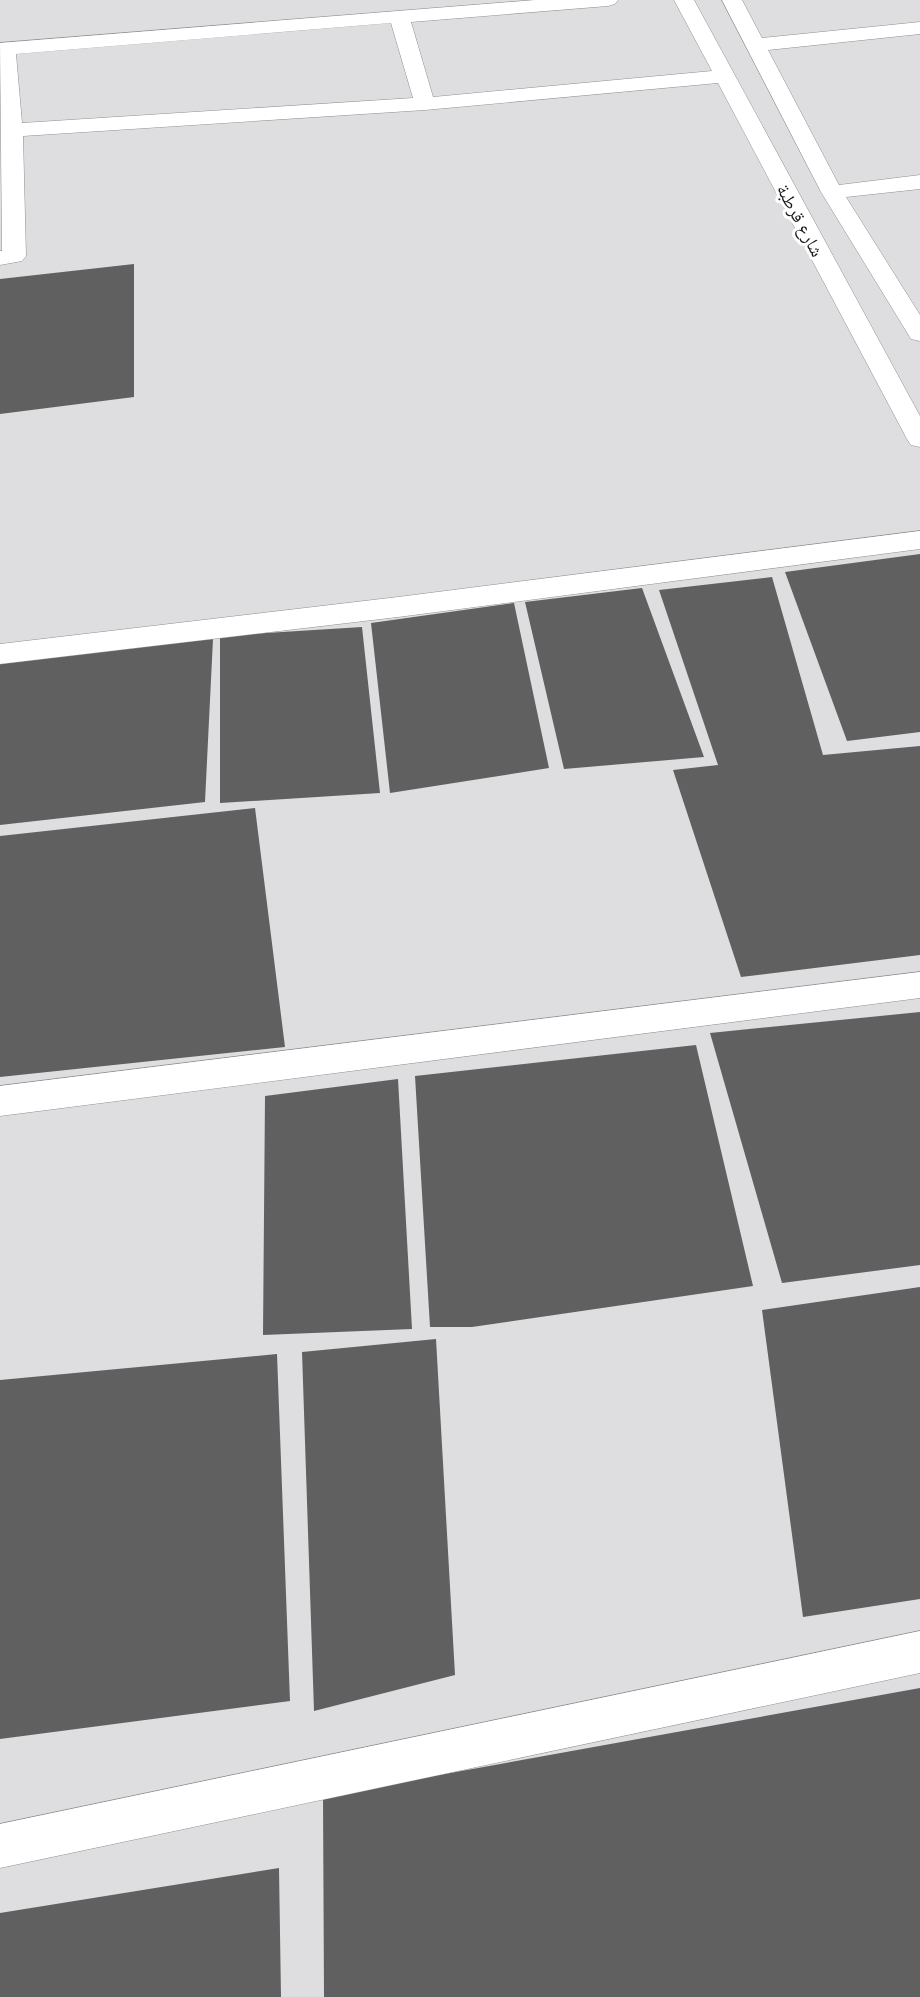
<svg xmlns="http://www.w3.org/2000/svg" width="920" height="1997" viewBox="0 0 920 1997" font-family="Lato,'Noto Naskh Arabic',sans-serif">
<style>
.building{fill:#606061}
.lines{fill:none;stroke-linecap:round;stroke-linejoin:round}
.street-casing{stroke:#8f8f91;stroke-width:1}
.street{fill:#fff;fill-rule:evenodd}
.labels{text-anchor:middle;dominant-baseline:central;stroke-width:6;stroke-linejoin:round;paint-order:stroke}
.far-street-label{font-size:18px;fill:#181818;stroke:#fff}
</style>
<rect width="100%" height="100%" fill="#dedee0"/>
<path class="building" d="M134 264V397L0 414V279Z
M920 554V732L847 741 785 572Z
M772 577 823 755 920 746V955L741 977 673 770 718 765 659 590Z
M642 588 704 757 564 769 525 602Z
M514 603 549 768 390 793 371 623Z
M362 627 380 793 220 803V636Z
M213 639 205 802 0 825V662Z
M255 808 285 1047 0 1077V836Z
M920 1012V1265L782 1283 710 1033Z
M696 1045 753 1286 472 1327H430L415 1076Z
M398 1079 412 1329 263 1335 265 1096Z
M920 1287V1599L803 1617 762 1310Z
M436 1339 455 1675 314 1711 302 1352Z
M277 1354 290 1701 0 1739V1380Z
M920 1688V1997H324L323 1796Z
M279 1868 281 1997H0V1913Z"/>
<g class="lines">
<defs>
<path id="street" d="M535 0H618L615 4 608 6 411 22 433 97 712 71 674 0H694L920 416V447L911 445 907 439 718 83 425 110 23 136 26 256 22 261 0 265V251H2L0 43ZM391 23 413 98 22 123 16 54Z
M722 0H742L762 38 920 22V34L768 50 839 185 920 175V189L846 197 920 315V341L911 339 908 334 821 192Z
M920 531V549L398 617 0 664V644L398 597Z
M920 972V998L0 1116V1086Z
M920 1631V1673L0 1868V1824Z"/>
</defs>
<use href="#street" class="street-casing"/>
<use href="#street" class="street"/>
</g>
<g class="labels">
<g class="far-street-label">
<text transform="translate(801 220) rotate(62)">شارع قرطبة</text>
</g>
</g>
</svg>
